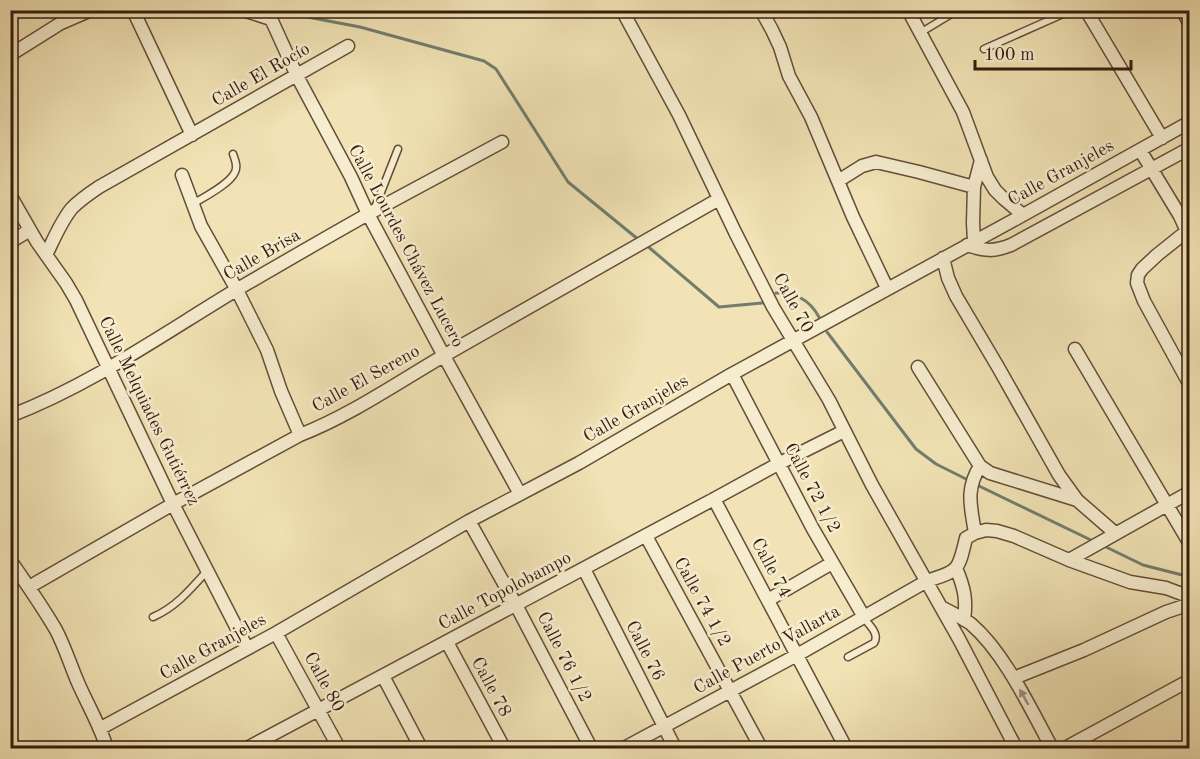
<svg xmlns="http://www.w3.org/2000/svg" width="1200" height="759" viewBox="0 0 1200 759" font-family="'Old Standard TT',serif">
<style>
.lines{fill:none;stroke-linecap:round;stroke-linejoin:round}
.stream{stroke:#727d6f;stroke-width:3}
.lane-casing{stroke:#644e39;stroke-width:9}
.street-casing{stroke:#644e39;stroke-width:15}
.lane{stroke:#f6edcf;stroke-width:6}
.street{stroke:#f6edcf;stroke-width:12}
.oneway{fill:#9f8f79}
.labels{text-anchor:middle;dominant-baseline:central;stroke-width:5;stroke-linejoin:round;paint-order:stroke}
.street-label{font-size:18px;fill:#351c10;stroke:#f6edcf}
</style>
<rect width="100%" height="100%" fill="#f1e3b5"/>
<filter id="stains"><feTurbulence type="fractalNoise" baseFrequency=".00333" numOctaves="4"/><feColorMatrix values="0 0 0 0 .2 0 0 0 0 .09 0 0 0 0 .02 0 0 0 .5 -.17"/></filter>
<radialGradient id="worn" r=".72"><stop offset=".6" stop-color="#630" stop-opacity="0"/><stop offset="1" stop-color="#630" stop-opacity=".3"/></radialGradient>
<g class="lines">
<path class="stream" d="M276 11 360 27 484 61 496 69 568 182 639 240
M645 244 719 307 762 303
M776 293C796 293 809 299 819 317
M827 332 916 449 936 464 968 480
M977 485 1095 542
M1104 546 1143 565 1190 577"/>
<defs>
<path id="lane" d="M920 33 958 10
M984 49 1072 10
M193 204C204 197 230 184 235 172 238 166 235 160 233 154
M374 210 398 149
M153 617C176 607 191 589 207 571
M848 657 874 643C880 634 869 625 864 618"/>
<path id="street" d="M133 10 192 135
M243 10 271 19
M267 10 297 76 351 177 368 214 444 356 520 494
M622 10 679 115 735 232 773 307 829 400 872 485 959 639 1016 748
M761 10 772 30 780 47 789 76 811 117 853 217 887 288
M908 10 963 112 987 177 995 190 1003 198 1023 215
M1086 10 1162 138
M1182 10 1190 24
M10 55 61 23 91 10
M1140 150 1180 216 1189 236
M182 175 201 226 237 290 267 350 281 391 300 435
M838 181 862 166 876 162 919 172 974 187 981 160
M974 187 973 223 974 241
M10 195 37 242 66 283 76 300 173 504 247 648
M1187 231 1157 255 1142 269 1138 275 1137 283 1144 301 1190 385
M10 242 30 230
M967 245C985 251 993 252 1011 245L1190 148
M46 255C54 239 61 221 72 208 80 200 90 193 99 187L348 46
M943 258 948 278 956 296 998 367 1059 475 1077 500 1115 533
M1075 349 1190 544
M918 367 980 466 990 473 1077 500
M732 374 813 529 864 617
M10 416C91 385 163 334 236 290 281 264 325 238 370 213 414 189 458 166 502 142
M714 499 846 748
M469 521 516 605 591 748
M975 533C971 507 965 490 980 466
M646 536 761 748
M10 560C26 583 42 606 56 630 65 647 71 667 79 685 89 707 100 726 107 748
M1069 560 1190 492
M956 568C964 587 967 599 964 620
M584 569 675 748
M29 587 173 504 300 435C351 415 397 383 445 355 536 303 628 251 719 199
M768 600 832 563
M943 608C952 613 963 618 971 624 1005 653 1031 710 1052 748
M276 633 339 748
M447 642 504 748
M383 676 421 748
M1014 678 1084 650 1166 612 1190 604
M101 728 276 633 469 521 579 463 732 374 1023 215 1190 122
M247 748 714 499 778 464 844 431
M624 748 797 655 927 581C959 570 958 572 966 538L975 533 986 530 997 531 1014 536 1069 560 1130 582 1166 588 1190 597
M1065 748 1190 680"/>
</defs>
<use href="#lane" class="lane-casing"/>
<use href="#street" class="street-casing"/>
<use href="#lane" class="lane"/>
<use href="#street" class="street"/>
</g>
<defs><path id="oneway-solid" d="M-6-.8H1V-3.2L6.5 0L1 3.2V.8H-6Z" transform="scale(1.5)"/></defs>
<use class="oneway" href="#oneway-solid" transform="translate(1024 697) rotate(-119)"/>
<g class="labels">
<g class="street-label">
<text transform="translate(261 75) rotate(-30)">Calle El Rocío</text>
<text transform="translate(1061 173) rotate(-29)">Calle Granjeles</text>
<text transform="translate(406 246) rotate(62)">Calle Lourdes Chávez Lucero</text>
<text transform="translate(262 255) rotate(-30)">Calle Brisa</text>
<text transform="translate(793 303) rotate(61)">Calle 70</text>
<text transform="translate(366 379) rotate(-29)">Calle El Sereno</text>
<text transform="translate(636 409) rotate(-30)">Calle Granjeles</text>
<text transform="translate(149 411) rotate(64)">Calle Melquiades Gutiérrez</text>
<text transform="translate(812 488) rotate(62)">Calle 72 1/2</text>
<text transform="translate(771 568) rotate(62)">Calle 74</text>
<text transform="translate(505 591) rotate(-28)">Calle Topolobampo</text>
<text transform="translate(702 602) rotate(61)">Calle 74 1/2</text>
<text transform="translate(213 647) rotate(-29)">Calle Granjeles</text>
<text transform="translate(767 650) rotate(-29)">Calle Puerto Vallarta</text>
<text transform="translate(645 651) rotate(63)">Calle 76</text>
<text transform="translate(564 657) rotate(63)">Calle 76 1/2</text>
<text transform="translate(324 682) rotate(61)">Calle 80</text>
<text transform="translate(491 687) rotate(62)">Calle 78</text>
</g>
</g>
<rect width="1200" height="759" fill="none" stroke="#f1e3b5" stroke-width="36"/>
<rect x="12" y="12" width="1176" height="735" fill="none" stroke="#351c10" stroke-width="3"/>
<rect x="18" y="18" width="1164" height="723" fill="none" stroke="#351c10" stroke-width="1.5"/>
<path d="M975 60v9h156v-9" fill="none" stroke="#351c10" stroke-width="3"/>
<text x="984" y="60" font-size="18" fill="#351c10" stroke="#f6edcf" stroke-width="4.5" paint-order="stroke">100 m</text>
<rect width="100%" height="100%" filter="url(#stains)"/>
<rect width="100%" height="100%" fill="url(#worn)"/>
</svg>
